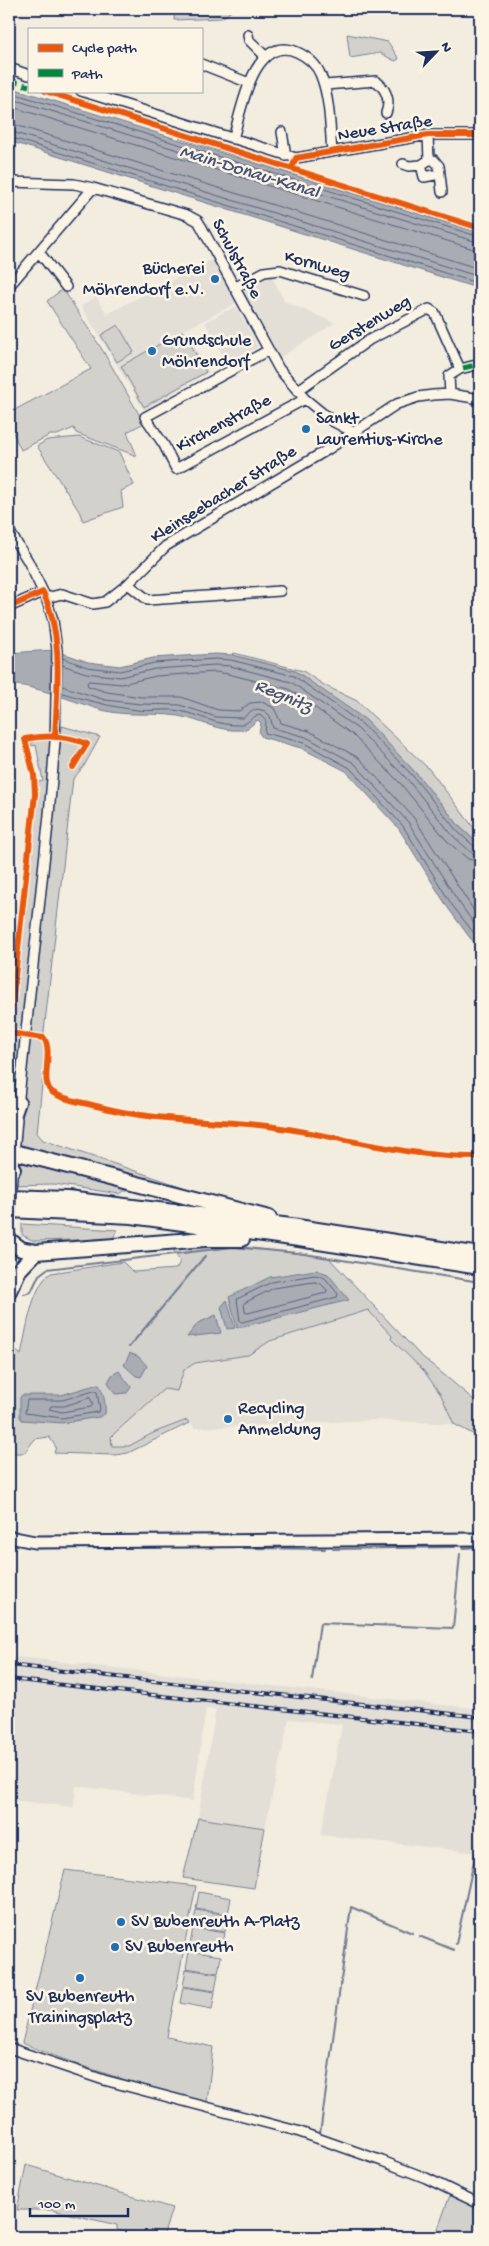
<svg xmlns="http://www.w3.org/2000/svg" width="489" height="2246" viewBox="0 0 489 2246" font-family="'Gochi Hand',sans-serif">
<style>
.built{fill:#e3dfd6}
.green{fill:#d3d1cc;stroke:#778095}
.water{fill:#a9acb3;stroke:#707a91}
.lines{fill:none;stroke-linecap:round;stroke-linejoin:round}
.shore{stroke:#546180;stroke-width:1}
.stream{stroke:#707a91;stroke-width:2}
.minor-casing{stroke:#1b2f5e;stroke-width:12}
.major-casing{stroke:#1b2f5e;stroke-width:15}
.highway-casing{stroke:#1b2f5e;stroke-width:18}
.minor{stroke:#fcf5e5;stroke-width:9}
.major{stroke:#fcf5e5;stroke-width:11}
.highway{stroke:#fcf5e5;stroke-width:14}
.rail-casing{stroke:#1b2f5e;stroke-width:4}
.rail{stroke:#fcf5e5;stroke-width:2;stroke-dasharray:5.5;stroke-linecap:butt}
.minor-bridge-casing{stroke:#1b2f5e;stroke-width:12;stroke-linecap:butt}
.minor-bridge{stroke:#fcf5e5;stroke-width:9}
.quiet{stroke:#00873e;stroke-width:5;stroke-dasharray:10 5;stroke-linecap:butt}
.cycleway-casing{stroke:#fcf5e5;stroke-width:9}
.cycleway{stroke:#e8590c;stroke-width:6}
.poi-dot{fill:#1f6fb2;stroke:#fcf5e5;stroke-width:2}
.labels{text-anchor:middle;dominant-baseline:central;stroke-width:5;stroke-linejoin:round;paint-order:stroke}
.street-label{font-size:18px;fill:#1b2f5e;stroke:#fcf5e5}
.poi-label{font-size:18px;fill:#1b2f5e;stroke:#fcf5e5;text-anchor:start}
.water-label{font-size:19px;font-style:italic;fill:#465478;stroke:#fcf5e5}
</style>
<rect width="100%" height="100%" fill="#f3ede0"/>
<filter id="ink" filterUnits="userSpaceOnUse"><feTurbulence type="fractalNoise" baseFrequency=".02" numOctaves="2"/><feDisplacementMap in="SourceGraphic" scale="10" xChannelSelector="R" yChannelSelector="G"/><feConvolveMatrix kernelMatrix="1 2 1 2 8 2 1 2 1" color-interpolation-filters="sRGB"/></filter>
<g filter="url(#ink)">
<path class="built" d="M213 259 236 303 185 330 209 372 144 410 81 306 96 297 107 314Z
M270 273 284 301 335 323 276 360 264 339 266 332 251 303 245 301 240 291 241 288Z
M236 306 258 347 227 363 205 322Z
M368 1310 392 1336 391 1339 424 1371 441 1395 454 1424 376 1420 195 1428 187 1420 153 1433 129 1446H112L111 1437 117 1431 164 1389 177 1390 184 1370 195 1363 248 1355 270 1341Z
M9 1656 480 1709V1853L321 1835 342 1725 289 1719 265 1828 198 1818 216 1709H206L193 1801 76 1786 74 1807 9 1800Z"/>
<path class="green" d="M175 9H234L222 18 174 20Z
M347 34 388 42 399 59 395 61 380 53 350 58Z
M179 138 480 230V233Z
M63 289 103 351 144 423 127 432 137 456 76 433 74 428 57 435H50L21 450 9 424V413L91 369 47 301Z
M118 325 134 352 117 362 101 335Z
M183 331 206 372 144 407 121 366Z
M79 437 119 452 134 485 121 491 123 507 83 521 79 511 37 446 47 440Z
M234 653 303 671 324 685 357 701 429 769 480 836V845L461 828 415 772 303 676 295 671 232 655Z
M62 726 100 737 84 766 73 779 43 1040 50 1042 44 1065 37 1133 43 1140 192 1190 124 1191 120 1194 53 1184 9 1185V1043L34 783 43 781 36 745 32 746 31 744C35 738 45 736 50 741V770L38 886H46Z
M22 1224 118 1230 112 1239 34 1241 22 1235Z
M209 1243 328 1257 419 1354 480 1405V1438L454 1424 441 1395 424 1371 391 1339 392 1336 368 1310 270 1341 248 1355 195 1363 184 1370 177 1391 164 1389 117 1431 111 1437 112 1446H129L153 1433 187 1420 189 1423 128 1453 115 1455 54 1453 56 1447 49 1437 35 1439 24 1453H9V1386L12 1347 21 1355C26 1332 32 1285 51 1273L123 1262 133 1272 176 1269 180 1262 172 1247Z
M198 1818 265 1828 254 1888 183 1878Z
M65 1870 196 1886 167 2037 213 2047 207 2103C143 2086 82 2068 22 2043Z
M199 1892 231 1898 228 1914 196 1909Z
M196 1910 228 1915 225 1932 193 1927Z
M193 1928 225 1933 222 1950 190 1944Z
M189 1951 221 1956 218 1973 186 1968Z
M186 1969 218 1974 215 1991 183 1986Z
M183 1987 215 1992 212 2009 180 2003Z
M26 2165 172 2208 163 2237H148L117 2230V2225L52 2210H17Z
M450 2195 480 2209V2237H435Z"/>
<path class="water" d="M9 87 480 233V289L9 141Z
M54 650 88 662 120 666 153 658 215 654 232 655 295 671 366 720 415 772 461 828 480 845V948L470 938 448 908 399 829 346 771 301 748 262 737 259 733 261 723 258 720C252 724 249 729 242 730 218 732 201 720 178 716 154 712 127 717 102 710 79 704 30 683 9 685V653Z
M316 1270 328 1274 349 1300 237 1328 229 1297 270 1277Z
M227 1300 235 1328 227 1329 221 1307Z
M216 1315 221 1333 187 1337 198 1323Z
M130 1353 139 1357 147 1366 141 1377 136 1376 124 1365Z
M119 1371 131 1387 127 1393 115 1394 108 1382 112 1375Z
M95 1385H99C104 1392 106 1406 105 1414L99 1417 62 1423 22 1420 20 1417V1397L22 1395H61Z"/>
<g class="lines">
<path class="shore" d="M9 92 480 237
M9 98 480 243
M9 106 480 251
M9 123 480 269
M9 131 480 277
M9 137 480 284
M62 658 87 667 120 671 154 663 215 659 231 660 294 676 362 724 412 775 457 831 475 847 480 849
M62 665 86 673 120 677 155 669 215 665 230 666 291 682 358 729 407 779 453 836 472 853 480 855
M62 686 105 700 140 704 180 705 216 717 243 718 251 711 258 709 265 711 270 716 273 728 306 737 354 763 408 822 458 901 480 932
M62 693C87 700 111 707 137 710 151 712 166 708 180 711 201 715 217 726 240 725 249 724 251 716 260 715L266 721 265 733 304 743 350 768 403 826 452 905 480 941
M480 862 468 859 448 842 401 784 353 735 289 689 228 674 215 672 156 676 122 684 89 681 87 683 88 686 107 692 141 697H181L218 710 239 711 250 703 262 702 274 708 281 723 309 731 359 758 414 818 480 920
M316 1275 325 1278 338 1294 337 1297 242 1322 240 1321 237 1299 272 1282Z
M315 1282 321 1284 327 1290 326 1293 248 1313 245 1312 244 1303 274 1288Z
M95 1391 97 1392 100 1409 98 1412 62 1418 25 1413 27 1400H62Z
M90 1398 93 1404 91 1407 62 1412 49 1409 51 1406H64Z"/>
<path class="stream" d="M24 1294 31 1292 39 1275 47 1269 233 1247 298 1253 480 1282
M129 1347 205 1256
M238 1548 325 1549
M463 1548 480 1547
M333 1549 455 1547
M312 1680 320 1623 453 1628 460 1554
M419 1936 454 1950
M456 1944 480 1833
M320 2134 351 1907 412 1933"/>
<defs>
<path id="minor" d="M248 35 249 40 265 56
M201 64 249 83
M9 68 29 75
M325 85 376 81C386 89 391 100 386 113
M81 91 296 158 428 135H480
M282 132 286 156
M428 135 429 160
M233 139C241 112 253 33 297 52 308 57 317 65 321 76 330 99 330 127 332 152
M429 160H434L439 166 440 174 424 177 421 165Z
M403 164 409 166 421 165
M440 174 442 192
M9 182 74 184 93 188
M39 252 66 287
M9 286 93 188 187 215 198 221 201 226 279 369 305 399 332 421 353 432
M234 288 264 272 280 270 364 296
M267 351 145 417 164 445 176 469 305 399
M297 391 369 340 429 309 435 313 460 369
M450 394 449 376 460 369 480 364
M9 531 28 561 46 598 53 620 57 650 55 742 49 815 18 1106
M128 584 148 600 280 591
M46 598 62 594 93 604 105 602 128 584 166 546 327 450 397 404 418 397 433 395 450 394 480 399
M9 607 43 592
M11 1189 17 1119
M9 1250 10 1219
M9 2048 104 2080 297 2131 382 2161 426 2178 480 2204"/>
<path id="major" d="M9 1537 35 1542 480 1539"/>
<path id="highway" d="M9 1128 18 1102
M14 1152 269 1218
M9 1164 13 1169
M9 1197 67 1199 291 1226 480 1255
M9 1210 132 1216 299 1239 480 1267
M9 1240 21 1249 36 1252 206 1239H242
M9 1291 19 1270 36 1252"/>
</defs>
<use href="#minor" class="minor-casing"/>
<use href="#major" class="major-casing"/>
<use href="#highway" class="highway-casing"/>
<use href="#minor" class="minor"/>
<use href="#major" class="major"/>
<use href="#highway" class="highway"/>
<defs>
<path id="rail" d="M9 1665 480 1717
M9 1679 480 1731"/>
</defs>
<use href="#rail" class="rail-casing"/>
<use href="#rail" class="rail"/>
<defs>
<path id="minor-bridge" d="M10 1219 11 1189"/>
</defs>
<use href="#minor-bridge" class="minor-bridge-casing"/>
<use href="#minor-bridge" class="minor-bridge"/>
<path class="quiet" d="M9 80 29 86
M463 368 480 364"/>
<defs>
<path id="cycleway" d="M45 91 480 228
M292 168 296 158 428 135H480
M9 607 43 592C64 636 57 690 55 737
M9 1031 35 794 34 775 25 739C45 735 68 736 87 744L73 767
M9 1033 44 1038C54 1054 39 1082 52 1092 61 1099 76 1101 88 1104 101 1107 114 1111 128 1113 176 1122 226 1120 275 1127 344 1137 410 1158 480 1157"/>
</defs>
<use href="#cycleway" class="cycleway-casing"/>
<use href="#cycleway" class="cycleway"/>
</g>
</g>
<g class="poi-dot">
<circle cx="215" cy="279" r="5"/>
<circle cx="152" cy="351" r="5"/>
<circle cx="306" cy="429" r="5"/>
<circle cx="228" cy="1419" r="5"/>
<circle cx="121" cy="1922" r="5"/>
<circle cx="115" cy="1947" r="5"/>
<circle cx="80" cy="1978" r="5"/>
</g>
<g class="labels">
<g class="street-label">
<text transform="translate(385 129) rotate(-9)">Neue Straße</text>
<text transform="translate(236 259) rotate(62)">Schulstraße</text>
<text transform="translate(317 266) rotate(16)">Kornweg</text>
<text transform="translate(370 324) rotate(-31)">Gerstenweg</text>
<text transform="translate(224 424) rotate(-28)">Kirchenstraße</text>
<text transform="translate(224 495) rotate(-32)">Kleinseebacher Straße</text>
</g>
<g class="poi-label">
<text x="205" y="269" text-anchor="end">Bücherei<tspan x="205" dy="21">Möhrendorf e.V.</tspan></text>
<text x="162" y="341">Grundschule<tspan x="162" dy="21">Möhrendorf</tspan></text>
<text x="316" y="419">Sankt<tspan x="316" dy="21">Laurentius-Kirche</tspan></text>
<text x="238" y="1409">Recycling<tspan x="238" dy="21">Anmeldung</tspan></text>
<text x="131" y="1922">SV Bubenreuth A-Platz</text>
<text x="125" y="1947">SV Bubenreuth</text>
<text x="80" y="1997" text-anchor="middle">SV Bubenreuth<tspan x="80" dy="21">Trainingsplatz</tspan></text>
</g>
<g class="water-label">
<text transform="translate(249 173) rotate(17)">Main-Donau-Kanal</text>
<text transform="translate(283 697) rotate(23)">Regnitz</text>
</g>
</g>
<rect width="489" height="2246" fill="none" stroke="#fcf5e5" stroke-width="30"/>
<rect x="15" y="15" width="459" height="2216" fill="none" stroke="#1b2f5e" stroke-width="2" filter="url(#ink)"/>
<rect x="28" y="28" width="175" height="65" fill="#fcf5e5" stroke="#a2a6af"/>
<rect x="38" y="44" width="25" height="8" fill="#e8590c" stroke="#a2a6af"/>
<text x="72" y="52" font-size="15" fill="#1b2f5e">Cycle path</text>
<rect x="38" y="69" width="25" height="8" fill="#00873e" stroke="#a2a6af"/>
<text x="72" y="78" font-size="15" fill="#1b2f5e">Path</text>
<g transform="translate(436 52) rotate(65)" stroke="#fcf5e5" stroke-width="4" paint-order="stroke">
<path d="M0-4L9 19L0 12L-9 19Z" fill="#1b2f5e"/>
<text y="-8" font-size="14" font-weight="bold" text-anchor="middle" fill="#1b2f5e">N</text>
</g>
<path d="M30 2208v8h98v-8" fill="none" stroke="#1b2f5e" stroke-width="2.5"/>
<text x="38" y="2208" font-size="15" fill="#1b2f5e" stroke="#fcf5e5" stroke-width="4" paint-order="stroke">100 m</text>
</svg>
